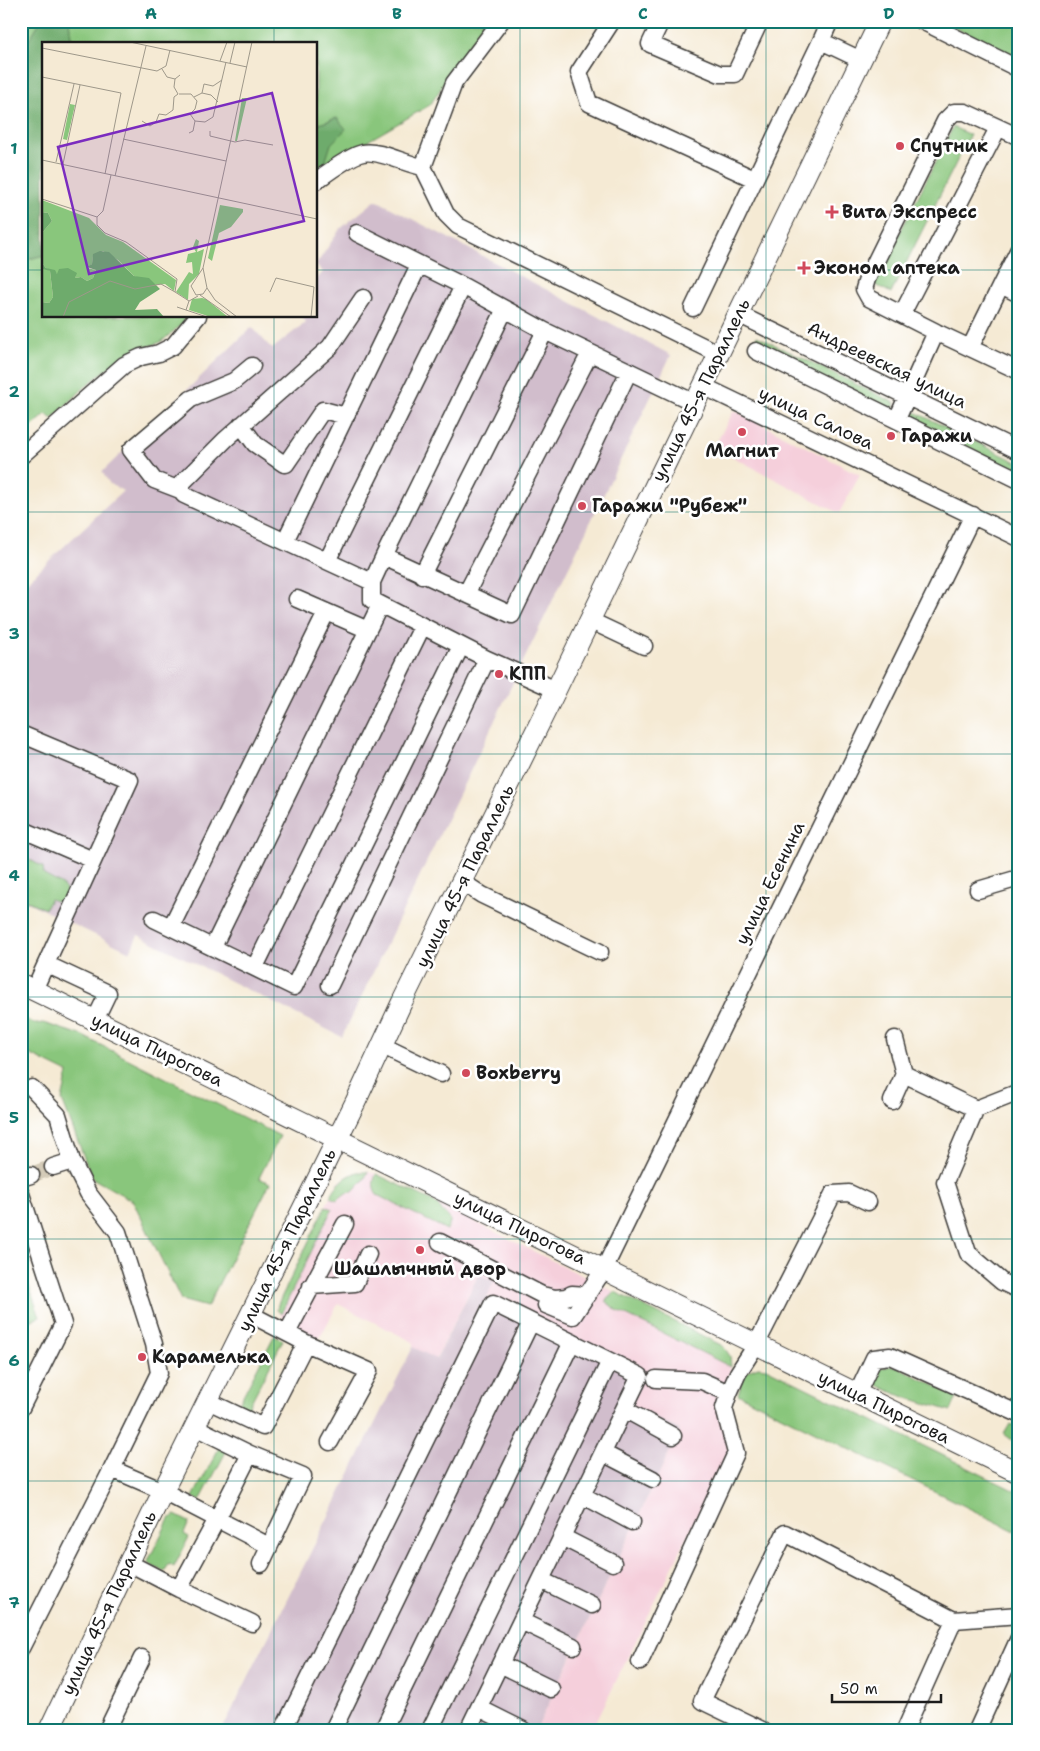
<svg xmlns="http://www.w3.org/2000/svg" width="1040" height="1751" viewBox="0 0 1040 1751" font-family="'Shantell Sans',sans-serif">
<style>
.built{fill:#f5cfdb}
.industrial{fill:#d1bdcc}
.green{fill:#89c67c;stroke:#52714c}
.forest{fill:#6eab6c;stroke:#456444}
.lines{fill:none;stroke-linecap:round;stroke-linejoin:round}
.minor-tunnel{stroke:#d4cbb8;stroke-width:16;stroke-dasharray:16 8;stroke-linecap:butt}
.minor-casing{stroke:#3d3b38;stroke-width:19}
.major-casing{stroke:#3d3b38;stroke-width:22}
.minor{stroke:#fff;stroke-width:16}
.major{stroke:#fff;stroke-width:20}
.grid{fill:none;stroke:#0f766e;stroke-width:1;stroke-opacity:0.55}
.poi-dot{fill:#d1495b;stroke:#fff;stroke-width:2}
.labels{text-anchor:middle;dominant-baseline:central;stroke-width:5;stroke-linejoin:round;paint-order:stroke}
.poi-label{font-size:18px;font-weight:bold;fill:#1c1c1c;stroke:#fff;text-anchor:start}
.street-label{font-size:18px;fill:#1c1c1c;stroke:#fff}
.inset-road{fill:none;stroke:#9e988a;stroke-width:1}
.view{fill:#7b2cbf;fill-opacity:0.15;stroke:#7b2cbf;stroke-width:2.5}
.inset-edge{fill:none;stroke:#1c1c1c;stroke-width:2.5}
.neatline{fill:none;stroke:#0f766e;stroke-width:2}
.grid-label{font-size:16px;text-anchor:middle;font-weight:bold;fill:#0f766e}
</style>
<rect width="100%" height="100%" fill="#fff"/>
<filter id="ink" filterUnits="userSpaceOnUse"><feTurbulence type="fractalNoise" baseFrequency=".02" numOctaves="2"/><feDisplacementMap in="SourceGraphic" scale="10" xChannelSelector="R" yChannelSelector="G"/><feConvolveMatrix kernelMatrix="1 2 1 2 8 2 1 2 1" color-interpolation-filters="sRGB"/></filter>
<filter id="wash" filterUnits="userSpaceOnUse"><feTurbulence type="fractalNoise" baseFrequency=".0096" numOctaves="4" result="noise"/><feDisplacementMap in="SourceGraphic" scale="20" xChannelSelector="R" yChannelSelector="G"/><feGaussianBlur stdDeviation="1.12" result="paint"/><feColorMatrix in="noise" values="0 0 0 0 0 0 0 0 0 0 0 0 0 0 0 0 0 1.4 0 .05"/><feComposite in="paint" operator="in"/></filter>
<g filter="url(#wash)">
<rect width="100%" height="100%" fill="#f5ead4"/>
<path class="built" d="M734 410 860 475 839 513 714 447Z
M357 1172H368L376 1174 433 1201 723 1346 730 1356 731 1367 724 1395 731 1448 592 1730H536L680 1430 631 1406 644 1376 487 1296 479 1274 435 1360 413 1347V1342L338 1304 319 1339 284 1321 277 1310 278 1304 330 1197 338 1183 348 1176Z"/>
<path class="industrial" d="M376 200 671 355 342 1037 138 935 130 952 21 899V587L123 491 110 484 102 472 252 327 272 349 306 322 302 316H316V280L323 272 316 265 340 229Z
M479 1274 494 1281 487 1297 644 1376 631 1406 680 1430 536 1730H222L413 1347 436 1359Z"/>
<path class="green" d="M21 21H42L38 25 21 53Z
M69 21H492L447 79 430 105 354 149 316 173V169L325 163 337 118 316 125V44H79L71 38Z
M941 21H1019V60Z
M953 127 970 135 891 293 874 284Z
M44 255V316H187L183 323 161 342 125 355 87 385 52 419 46 414 21 437V261Z
M757 336 895 403 892 411 752 345Z
M909 409 1019 463V474L905 418Z
M21 855 43 867 44 875C58 883 73 886 65 905L50 899 45 909 21 898Z
M21 1017 35 1024 43 1023 81 1035 280 1136 259 1178 270 1183 207 1307 181 1300 133 1201 92 1178 62 1100 68 1073 21 1050Z
M357 1172H368L364 1180 353 1192 346 1193 337 1200 330 1197C337 1184 343 1178 357 1172Z
M376 1174 433 1201 451 1220 447 1230 377 1195C372 1188 373 1182 376 1174Z
M326 1206 332 1209 281 1314 277 1310 278 1304Z
M21 1264 40 1317 21 1324Z
M615 1292 723 1346 730 1356 731 1367 618 1311 605 1301Z
M274 1336 283 1340 246 1412 237 1407Z
M890 1366 900 1368 957 1397 951 1411 896 1394 873 1383V1377L877 1369Z
M758 1367 766 1368 1019 1493V1533L738 1394 745 1372Z
M1010 1424 1019 1428V1445L1004 1434Z
M220 1446 227 1450 200 1501 193 1497Z
M175 1515 189 1522 184 1534 189 1537 174 1567 169 1564 164 1572 152 1566 148 1561 169 1519Z"/>
<path class="forest" d="M42 21H69L71 38 79 44H44V255L21 261V53L38 25Z
M337 118 346 129 331 144 325 163 316 169V125Z"/>
</g>
<g filter="url(#ink)">
<g class="lines">
<path class="minor-tunnel" d="M31 1175 53 1167"/>
<defs>
<path id="minor" d="M501 21 454 83 423 167 446 214 458 226 719 354
M612 21 579 72 589 103 754 179
M661 21 650 44 720 74H735L760 21
M922 21 1019 69
M821 41 830 21
M316 181C327 173 351 155 363 153 377 149 408 165 423 167
M357 233 463 286 545 331 695 403
M1019 249 1001 285 1019 294
M693 308 821 41 861 60
M505 309 384 556 372 582V600L487 659 556 690
M738 314 1019 451
M902 314 998 128
M936 332 1019 371
M970 348 1001 285
M756 351 1019 480
M252 366 234 381 191 399 131 450 154 480 180 490 184 495 372 582
M703 386 1019 538
M897 419 936 332 869 298 864 289 867 279 945 121 954 112H965L1019 137
M241 425 255 444 284 464H286L323 410 346 416
M21 456 124 365 141 357 159 353 173 346 198 316
M180 490 182 483 226 439 330 347 363 298
M285 541 419 265
M384 556 512 615 629 371
M327 561 463 286
M422 575 545 331
M466 594 590 353
M297 599 368 630
M589 620 644 646
M21 734 130 780 34 990
M21 829 93 860
M462 882 482 895 600 952
M978 890 1019 878
M154 919 294 987 461 646
M171 927 326 613
M213 947 380 605
M46 964 108 993 95 1020
M255 967 422 627
M330 985 487 659
M895 1039 904 1074 976 1109 1019 1092
M383 1046 441 1074
M32 1088 58 1115 72 1161
M892 1101 904 1074
M976 1109 945 1182 968 1253 1002 1282 1019 1290
M53 1167 72 1161 88 1193 118 1232 154 1344 159 1373 112 1469 163 1491 269 1546
M21 1178 31 1175
M21 1194 63 1324 21 1408
M440 1242 542 1295 555 1298 566 1297 572 1294 588 1295
M311 1286 355 1283 368 1254
M546 1305 573 1316 604 1269 973 515
M250 1314 306 1343 369 1371 330 1442
M287 1333 345 1224
M656 1379 702 1381 729 1393
M857 1394 874 1358 890 1356 1019 1414
M208 1401 263 1427 306 1343
M624 1409 673 1436
M195 1427 250 1454 303 1476 261 1564
M603 1453 653 1479
M250 1454 217 1519 179 1589 252 1623
M582 1495 632 1522
M562 1537 613 1563
M129 1563 179 1589
M541 1580 592 1605
M521 1621 573 1646
M21 1648 112 1469
M640 1662 736 1453 724 1408 729 1393 738 1373 756 1345 833 1194 849 1193 868 1202
M500 1664 551 1689
M479 1708 523 1730
M107 1730 142 1658
M283 1730 493 1303 640 1376 468 1730
M333 1730 531 1322
M383 1730 572 1342
M430 1730 610 1361
M762 1730 702 1701 785 1533 954 1620 1019 1615
M905 1730 954 1620
M977 1730 1019 1638"/>
<path id="major" d="M21 984 1019 1473
M49 1730 163 1491 355 1103 402 1002 556 690 880 21"/>
</defs>
<use href="#minor" class="minor-casing"/>
<use href="#major" class="major-casing"/>
<use href="#minor" class="minor"/>
<use href="#major" class="major"/>
</g>
</g>
<path class="grid" d="M274 21V44M520 21V1730M766 21V1730M21 270H44M316 270H1019M274 316V1730M21 512H1019M21 754H1019M21 997H1019M21 1239H1019M21 1481H1019"/>
<g class="poi-dot">
<circle cx="900" cy="146" r="5"/>
<path d="M829.5 204.5h5v5h5v5h-5v5h-5v-5h-5v-5h5z"/>
<path d="M801.5 260.5h5v5h5v5h-5v5h-5v-5h-5v-5h5z"/>
<circle cx="742" cy="432" r="5"/>
<circle cx="891" cy="436" r="5"/>
<circle cx="582" cy="506" r="5"/>
<circle cx="499" cy="674" r="5"/>
<circle cx="466" cy="1073" r="5"/>
<circle cx="420" cy="1250" r="5"/>
<circle cx="142" cy="1357" r="5"/>
</g>
<g class="labels">
<g class="poi-label">
<text x="910" y="146">Спутник</text>
<text x="842" y="212">Вита Экспресс</text>
<text x="814" y="268">Эконом аптека</text>
<text x="901" y="436">Гаражи</text>
<text x="742" y="451" text-anchor="middle">Магнит</text>
<text x="592" y="506">Гаражи "Рубеж"</text>
<text x="509" y="674">КПП</text>
<text x="476" y="1073">Boxberry</text>
<text x="420" y="1269" text-anchor="middle">Шашлычный двор</text>
<text x="152" y="1357">Карамелька</text>
</g>
<g class="street-label">
<text transform="translate(887 365) rotate(26)">Андреевская улица</text>
<text transform="translate(701 390) rotate(-64)">улица 45-я Параллель</text>
<text transform="translate(816 418) rotate(25)">улица Салова</text>
<text transform="translate(465 876) rotate(-64)">улица 45-я Параллель</text>
<text transform="translate(770 883) rotate(-64)">улица Есенина</text>
<text transform="translate(157 1050) rotate(26)">улица Пирогова</text>
<text transform="translate(520 1228) rotate(26)">улица Пирогова</text>
<text transform="translate(287 1240) rotate(-64)">улица 45-я Параллель</text>
<text transform="translate(884 1407) rotate(26)">улица Пирогова</text>
<text transform="translate(109 1603) rotate(-65)">улица 45-я Параллель</text>
</g>
</g>
<g transform="translate(42 42)">
<rect width="275" height="275" fill="#f5ead4"/>
<path d="M200 56H205L195 99H193ZM28 62 33 63 25 98 21 97ZM0 158 47 176 64 193 81 200 134 238 132 249 123 242 114 243 92 234 76 218 61 209 51 214 50 222 45 226 54 228 51 236 45 239 39 235 33 236 34 231 15 232 4 226 0 221V191L10 179 6 171 0 170ZM178 163 201 167V170L189 185 177 191 170 219 166 216ZM154 197 157 199 155 210 162 207 157 232 147 242 146 258 134 250 147 230 151 232 150 220 144 221 146 212 154 210 151 205ZM0 224 8 229 11 255 7 261 0 260ZM160 256 164 257 186 275H169L147 268 150 257Z" fill="#89c67c"/>
<path d="M0 170 6 171 10 179 0 191ZM58 209 67 210 92 234 107 236 118 247 98 260 93 268 115 267 122 275H0V260L7 261 11 255 8 229 1 227 0 221 4 226 13 228 15 232 17 227 26 226 35 231 33 236 39 235 45 239 51 236 54 228 45 225 50 222 51 212Z" fill="#6eab6c"/>
<path class="inset-road" d="M88 0 205 25M0 6 115 29 124 24 128 8M178 19 185 0M188 21 193 0M120 27 125 35 133 37 138 33M0 35 79 51 63 132M160 51 162 42 171 44 180 38M137 52H149L155 59 153 67 148 72 153 79 151 89 147 91M152 55 160 51 169 53 176 60M100 79 108 84 114 80 117 72 124 73 131 68 132 55 136 52 132 45 133 37M153 79 163 80 171 75 184 20M168 89V94L193 100 203 98 231 103M81 97 184 119M0 118 275 177M14 120 32 42M21 122 38 43M73 134 104 4M0 157 55 175 61 169 69 133M55 175V183L63 191 84 200 135 237 133 250 147 259M161 226 149 244 154 253 161 252 165 246 161 226 210 0M165 246 173 258 195 275M228 250 234 236 272 245 269 275M158 253 189 275M135 265 165 275M144 268 147 259 156 254M21 275 27 260 68 239 93 247 119 242 133 250"/>
<path class="view" d="M230 51 262 179 47 232 16 105Z"/>
<rect width="275" height="275" class="inset-edge"/>
</g>
<rect width="1040" height="1751" fill="none" stroke="#fff" stroke-width="55"/>
<path d="M832 1694v8h109v-8" fill="none" stroke="#1c1c1c" stroke-width="2.5"/>
<text x="840" y="1694" font-size="15" fill="#1c1c1c" stroke="#ffffff" stroke-width="4" paint-order="stroke">50 m</text>
<rect x="28" y="28" width="984" height="1696" class="neatline"/>
<g class="grid-label">
<text x="151" y="19">A</text>
<text x="397" y="19">B</text>
<text x="643" y="19">C</text>
<text x="889" y="19">D</text>
<text x="14" y="154">1</text>
<text x="14" y="397">2</text>
<text x="14" y="639">3</text>
<text x="14" y="881">4</text>
<text x="14" y="1123">5</text>
<text x="14" y="1366">6</text>
<text x="14" y="1608">7</text>
</g>
</svg>
